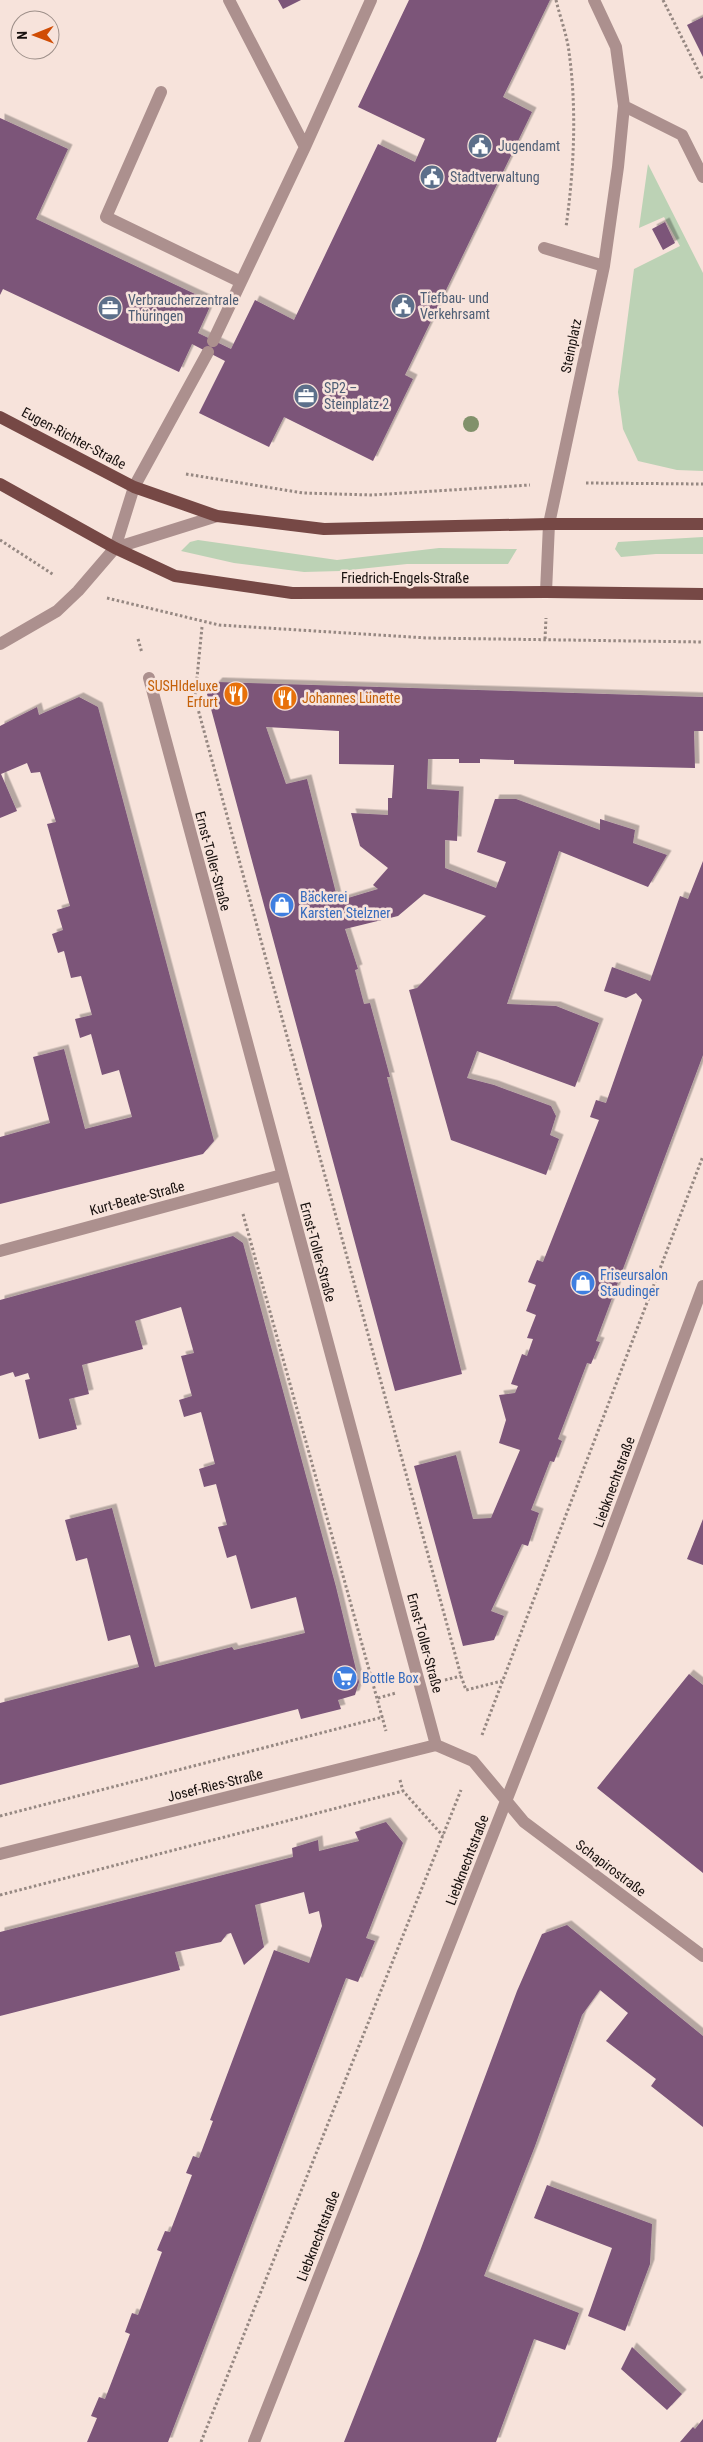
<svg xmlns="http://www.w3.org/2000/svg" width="703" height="2442" viewBox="0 0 703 2442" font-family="'Roboto Condensed',sans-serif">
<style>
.green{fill:#bcd2b5}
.building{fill:#7b5479;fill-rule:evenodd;filter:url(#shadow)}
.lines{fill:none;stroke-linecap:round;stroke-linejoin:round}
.path{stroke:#968882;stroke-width:3;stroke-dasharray:2.5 2.5;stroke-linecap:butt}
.minor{stroke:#ac908e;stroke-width:12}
.major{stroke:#764845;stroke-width:12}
.tree{fill:#81916b}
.labels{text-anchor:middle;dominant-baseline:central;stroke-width:5;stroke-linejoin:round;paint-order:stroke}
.service-label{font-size:14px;fill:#4e5e75;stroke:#f7e3db;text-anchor:start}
.street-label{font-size:14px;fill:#17100e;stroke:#f7e3db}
.food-label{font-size:14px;fill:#c56008;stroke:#f7e3db;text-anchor:end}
.shop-label{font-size:14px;fill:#366cbe;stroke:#f7e3db;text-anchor:start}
</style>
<defs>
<filter id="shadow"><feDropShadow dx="4.5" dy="-4.5" stdDeviation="0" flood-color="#0004"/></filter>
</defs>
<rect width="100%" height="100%" fill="#f7e3db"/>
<path class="green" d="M648 164 703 273V471L677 470 638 461 623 429 618 392 634 269 680 246 664 217 639 228Z
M703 537V554H656L621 557 615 549 618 542Z
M198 540 337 560 439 548 517 549 508 564H407L340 571 304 572 234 563 181 551 190 542Z"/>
<path class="building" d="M278 0H301L283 9Z
M409 0H550L503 97 532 112 405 375 413 379 373 461 284 417 269 447 199 413 225 361 192 344 179 372 3 289 0 295V118L68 149 36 219 212 302 198 333 231 349 255 300 294 320 378 144 415 162 425 139 358 107Z
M703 17V57L687 25Z
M665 222 675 243 663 250 652 229Z
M218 682 703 697V731H694L695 768 514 764V760L480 759V763H459V759H428L427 789 459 791 457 841 445 840V868L496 888 506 862 477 852 495 799H516L600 830V819L635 830 633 843 667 855 648 887 559 851 507 1004 556 1006 599 1023 575 1087 477 1051 467 1078 494 1085 551 1106 556 1116 550 1135 559 1139 546 1175 451 1140 409 990 417 988 486 916 424 894 398 916 345 929 358 969 355 970 364 1004 370 1003 390 1077H387L462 1374 395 1391 207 694ZM266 727 339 731V764L394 765 392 798H388V815L351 813 360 846 388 868 373 885 378 889 338 901 307 779 286 784Z
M79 697 98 707 214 1141 203 1154 0 1204V1137L50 1123 33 1057 64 1049 85 1129 132 1117 119 1070 102 1075 91 1034 80 1038 75 1019 92 1015 85 990 81 976 71 978 64 951 58 953 52 934 63 930 57 910 70 906 47 824 56 822 40 772 31 773 27 763 1 774 17 811 0 818V726L37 707 39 715Z
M703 861V1055L596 1341 600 1342 591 1364 587 1363 558 1439 562 1441 554 1462 550 1461 531 1510 539 1513 528 1546 522 1544 491 1611 504 1616 494 1640 463 1646 414 1466 456 1455 473 1519 491 1518 520 1450 499 1443 506 1420 499 1395 515 1393 518 1386 511 1384 522 1354 527 1356 533 1339 527 1338 536 1315 526 1311 536 1285 528 1282 537 1260 543 1262 599 1120 590 1117 596 1100 606 1103 642 1000 636 993 626 998 604 991 612 967 650 981 680 896 688 899Z
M233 1236 243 1243 336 1587 359 1682 355 1695 338 1700 341 1709 301 1719 298 1709 0 1785V1703L139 1667 130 1635 108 1641 87 1558 76 1561 65 1520 112 1508 155 1667 232 1647 234 1650 305 1633 296 1597 251 1609 236 1555 227 1558 218 1527 227 1525 216 1484 204 1487 199 1469 215 1464 201 1412 184 1417 179 1400 192 1396 181 1356 194 1353 181 1307 135 1321 143 1349 82 1365 89 1394 69 1399 77 1429 39 1439 25 1380 30 1379 28 1373 15 1377 13 1372 0 1376V1300Z
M703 1519V1565L687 1559Z
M689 1674 703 1685V1873L597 1788Z
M386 1822 403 1843 366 1938 375 1941 358 1982 346 1978 168 2442H87L97 2418 91 2416 99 2397 105 2399 130 2334 125 2332 132 2313 138 2315 162 2252 157 2250 165 2231 170 2232 192 2175 186 2173 193 2156 199 2158 213 2121 210 2120 274 1950 309 1963 322 1926 319 1911 309 1914 304 1892 255 1905 264 1947 244 1965 231 1933 227 1934 221 1942 175 1952 180 1970 0 2016V1932L293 1857 292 1848 318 1840 319 1851 359 1841 355 1832Z
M567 1925 703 2036V2127L651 2086 656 2079 606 2041 628 2013 600 1990 582 2015 535 2146 484 2276 579 2313 565 2350 534 2339 496 2442H344L420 2251 517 1991 542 1934Z
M547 2185 652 2224 650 2264 625 2331 588 2316 612 2248 534 2218Z
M632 2347 682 2394 667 2410 621 2369Z
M703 2419V2442H680L693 2427 695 2429Z"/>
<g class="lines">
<path class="path" d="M556 0C560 17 567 35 569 52 577 110 574 170 566 227
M663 0 703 80
M186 474 303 493 372 495 530 485
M586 483 703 484
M0 540 54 575
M107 598 219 625 427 638 703 642
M202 627 195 698 461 1676 466 1690 502 1681
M138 639 142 653
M545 639 546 618
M243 1214 386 1731
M445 1680 461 1676
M378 1698 396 1693
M482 1735 703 1156
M400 1780 403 1791
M0 1816 383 1717
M0 1895 403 1791 443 1836
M201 2442 461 1790"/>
<path class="minor" d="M229 0 305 147
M161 92 106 217 241 282
M624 106 682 135 703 177
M544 248 604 266
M213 341 305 147 371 0
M115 548 217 516
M546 592 549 524 604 266 618 167 624 106 616 47 594 0
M0 644 57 611 78 591 115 548 134 487 208 352
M149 678 436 1745 473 1761 524 1822 703 1956
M0 1251 282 1175
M0 1854 436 1745
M254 2442 602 1557 703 1286"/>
<path class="major" d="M0 417 134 487 217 516 324 529 549 524H703
M0 484 115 548 175 576 292 593 546 592 703 594"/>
</g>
<circle class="tree" cx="471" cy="424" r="8"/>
<defs>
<symbol id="civic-disc" viewBox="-11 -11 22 22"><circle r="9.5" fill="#5c6f8a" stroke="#f7e3db"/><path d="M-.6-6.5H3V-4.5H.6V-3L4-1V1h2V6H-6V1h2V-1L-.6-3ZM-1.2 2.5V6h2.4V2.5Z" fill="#fff"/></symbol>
<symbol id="office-disc" viewBox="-11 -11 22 22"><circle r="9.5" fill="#5c6f8a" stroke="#f7e3db"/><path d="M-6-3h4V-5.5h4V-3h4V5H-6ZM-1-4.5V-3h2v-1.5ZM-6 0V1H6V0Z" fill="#fff"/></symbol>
<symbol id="restaurant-disc" viewBox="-11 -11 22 22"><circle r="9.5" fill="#e8710a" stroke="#f7e3db"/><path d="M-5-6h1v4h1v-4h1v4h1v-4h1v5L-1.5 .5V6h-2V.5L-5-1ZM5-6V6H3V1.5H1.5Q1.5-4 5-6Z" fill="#fff"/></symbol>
<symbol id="shop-disc" viewBox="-11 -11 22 22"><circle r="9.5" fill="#3f7fe0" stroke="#f7e3db"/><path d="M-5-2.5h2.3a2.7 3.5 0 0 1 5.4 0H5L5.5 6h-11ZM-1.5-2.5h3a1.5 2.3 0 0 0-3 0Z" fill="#fff"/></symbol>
<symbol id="supermarket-disc" viewBox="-11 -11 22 22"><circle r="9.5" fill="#3f7fe0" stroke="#f7e3db"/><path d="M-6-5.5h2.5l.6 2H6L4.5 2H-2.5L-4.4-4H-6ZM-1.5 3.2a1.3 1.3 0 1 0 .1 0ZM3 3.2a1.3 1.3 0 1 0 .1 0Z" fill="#fff"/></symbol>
</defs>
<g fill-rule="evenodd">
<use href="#civic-disc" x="466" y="132" width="28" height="28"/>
<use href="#civic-disc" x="418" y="163" width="28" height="28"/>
<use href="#civic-disc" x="389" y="292" width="28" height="28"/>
<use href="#office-disc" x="96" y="294" width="28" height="28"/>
<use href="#office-disc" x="292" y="382" width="28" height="28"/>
<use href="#restaurant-disc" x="222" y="680" width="28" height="28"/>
<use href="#restaurant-disc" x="271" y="684" width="28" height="28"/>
<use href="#shop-disc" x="268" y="891" width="28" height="28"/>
<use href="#shop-disc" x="569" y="1269" width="28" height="28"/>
<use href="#supermarket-disc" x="331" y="1664" width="28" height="28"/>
</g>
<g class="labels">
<g class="service-label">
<text x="498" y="146">Jugendamt</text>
<text x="450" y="177">Stadtverwaltung</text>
<text x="420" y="298">Tiefbau- und<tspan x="420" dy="16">Verkehrsamt</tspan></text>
<text x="128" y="300">Verbraucherzentrale<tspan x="128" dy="16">Thüringen</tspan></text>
<text x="324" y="388">SP2 –<tspan x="324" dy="16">Steinplatz 2</tspan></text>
</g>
<g class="street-label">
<text transform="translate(571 346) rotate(-78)">Steinplatz</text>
<text transform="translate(74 438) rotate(28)">Eugen-Richter-Straße</text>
<text x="405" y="578">Friedrich-Engels-Straße</text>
<text transform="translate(213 861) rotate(75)">Ernst-Toller-Straße</text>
<text transform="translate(137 1198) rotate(-15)">Kurt-Beate-Straße</text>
<text transform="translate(318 1252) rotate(75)">Ernst-Toller-Straße</text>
<text transform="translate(614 1482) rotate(-70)">Liebknechtstraße</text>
<text transform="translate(425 1643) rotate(75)">Ernst-Toller-Straße</text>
<text transform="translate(215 1785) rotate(-14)">Josef-Ries-Straße</text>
<text transform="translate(467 1860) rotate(-69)">Liebknechtstraße</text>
<text transform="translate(611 1868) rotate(37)">Schapirostraße</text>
<text transform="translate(318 2236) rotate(-69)">Liebknechtstraße</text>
</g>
<g class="food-label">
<text x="218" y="686">SUSHIdeluxe<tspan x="218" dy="16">Erfurt</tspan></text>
<text x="302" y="698" text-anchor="start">Johannes Lünette</text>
</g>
<g class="shop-label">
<text x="300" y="897">Bäckerei<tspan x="300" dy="16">Karsten Stelzner</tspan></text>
<text x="600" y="1275">Friseursalon<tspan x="600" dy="16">Staudinger</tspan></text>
<text x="362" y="1678">Bottle Box</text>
</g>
</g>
<g transform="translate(35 35) rotate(269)"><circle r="24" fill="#f7e3db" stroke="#9d8f89"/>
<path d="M0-4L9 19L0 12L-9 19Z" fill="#d04c04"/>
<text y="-8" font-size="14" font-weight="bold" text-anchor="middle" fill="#17100e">N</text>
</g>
</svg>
